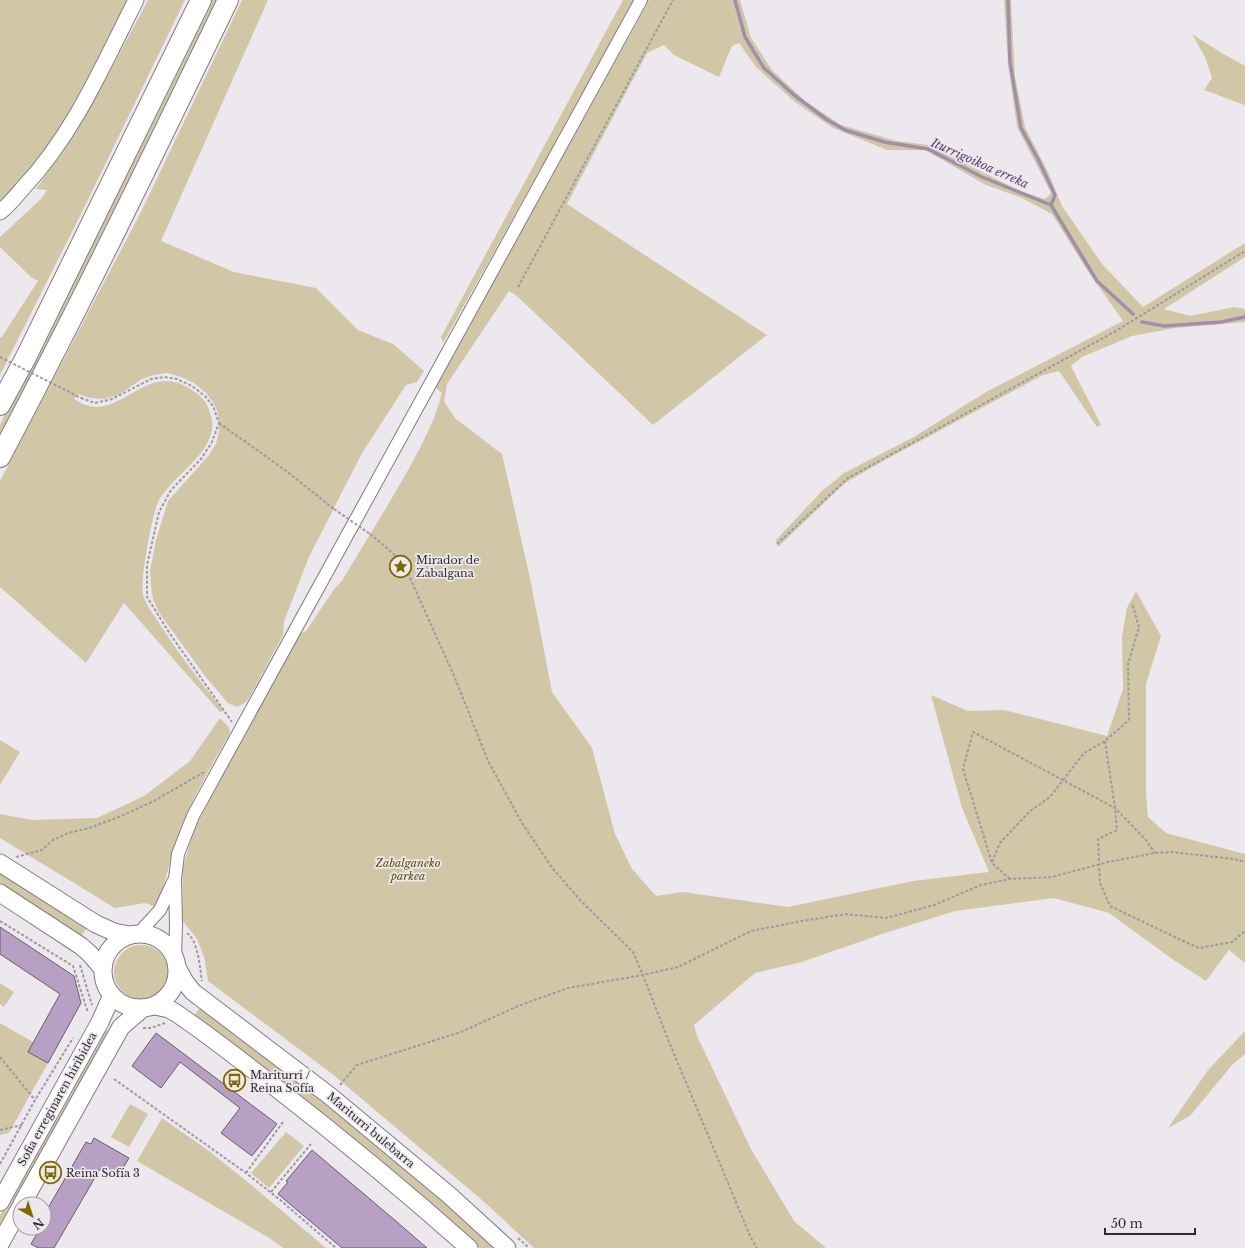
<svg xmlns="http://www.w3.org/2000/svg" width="1245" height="1248" viewBox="0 0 1245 1248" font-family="'Libre Baskerville',serif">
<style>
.green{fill:#d1c7a7}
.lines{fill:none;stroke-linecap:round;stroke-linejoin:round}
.stream{stroke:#a18faa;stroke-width:3.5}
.building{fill:#b8a0c4;stroke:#646166}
.minor-casing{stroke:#807c82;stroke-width:14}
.tertiary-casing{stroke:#807c82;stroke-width:17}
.secondary-casing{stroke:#807c82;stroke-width:19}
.trunk-casing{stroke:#807c82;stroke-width:22}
.path{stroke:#9d9a9f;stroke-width:2;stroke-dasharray:3 2;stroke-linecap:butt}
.minor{stroke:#fff;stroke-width:12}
.tertiary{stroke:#fff;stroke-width:15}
.secondary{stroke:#fff;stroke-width:17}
.trunk{stroke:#fff;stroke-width:20}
.path-bridge{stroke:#9d9a9f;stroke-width:2;stroke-dasharray:3 2;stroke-linecap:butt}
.labels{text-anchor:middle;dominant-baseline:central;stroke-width:3.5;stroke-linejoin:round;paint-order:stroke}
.poi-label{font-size:11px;fill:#2e2c2e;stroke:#ece8ee;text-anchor:start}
.park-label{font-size:11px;font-style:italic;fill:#5f4c00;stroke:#ece8ee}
.street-label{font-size:11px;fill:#2e2c2e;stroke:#ece8ee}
.water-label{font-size:12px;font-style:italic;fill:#5f3e6f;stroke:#ece8ee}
</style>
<rect width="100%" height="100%" fill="#ece8ee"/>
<path class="green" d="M0 0H129L77 102 52 143 0 203Z
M148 0H185L83 210 0 375V337L1 338 38 281 32 278 0 247V237L42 198 47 190 36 189 62 153 98 94Z
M209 0H218L140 161 0 439V425Z
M242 0H268L161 241 234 272 316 288 358 330 393 344 424 371 417 382 406 385 362 453 309 557 284 621 283 635 248 700 243 704 237 707 228 703 205 676 160 614 153 600 151 586 150 571 156 540 168 501 209 455 216 444 219 431 218 413 214 404 206 393 194 383 181 377 167 373 153 375 142 379 118 395 104 399 90 398 78 394 74 399C113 426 137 373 175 382 184 384 192 390 199 395 205 400 208 406 210 413 224 449 172 474 158 502 152 516 140 580 143 594 145 604 154 615 159 623 179 654 201 683 224 711L220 712 124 603 86 663 0 587V481L142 210Z
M623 0H635L443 343 441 337Z
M649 0H740L751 38 772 70 805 101 841 125 897 141 928 145 1020 191 1045 199 1051 193 1017 127 1008 64 1004 0H1011L1015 77 1025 127 1048 172 1062 206 1102 264 1143 307 1245 243V257L1164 309 1190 316 1234 307 1245 309V322L1175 328 1132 336 1082 357 1071 366 1101 425 1097 427 1059 371 1043 375 885 460 845 483 778 547 776 540 822 491 844 473 912 438 986 392 1123 321 1087 270 1052 214 1022 198 986 185 925 150H887L833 128 795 102 756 67 739 43 732 46 719 77 674 55 664 45 647 53 567 204 767 335 653 425 517 296 509 291 447 384 444 402 456 419 502 454 530 578 552 692 592 748 615 834 632 869 656 896 683 892 788 907 913 881 989 872 962 808 931 695 968 711 1004 710 1107 736 1123 689 1122 637 1127 608 1136 591 1161 636 1146 684V794L1148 817 1166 833 1245 854V963L1229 950 1206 981 1175 961 1109 913 1054 898 955 911 885 933 802 962 755 973 694 1025 697 1036 751 1149 794 1221 826 1248H534L482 1200 331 1073 208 981 204 957 197 939 182 920 183 866 194 830 217 783 251 723 252 718 301 633 306 631 335 588 342 581C365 542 390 503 412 463 424 440 436 418 442 393L435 387Z
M1192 34 1220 52 1245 66V105L1204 90 1212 78 1205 57Z
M220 718 229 727 230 733C213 763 195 793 182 825 171 852 167 880 156 907L145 903 115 908 0 838V814L32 820 97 818 144 796 190 761Z
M0 740 20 752 0 785Z
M0 872 88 926 80 938 0 887Z
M114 972a27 27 0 1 1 54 0a27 27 0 1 1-54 0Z
M0 983 14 992 4 1007 0 1004Z
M200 1007 302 1083 399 1162 497 1248H480L394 1174 193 1018Z
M0 1023 33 1042 48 1063 9 1133 0 1135Z
M104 1029 111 1033 0 1232V1215Z
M1245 1031V1054L1232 1065 1190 1116 1168 1128 1208 1070Z
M130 1104 148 1114 129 1147 111 1137Z
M162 1118 209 1151 255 1188 326 1248H283L271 1239 137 1161Z
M286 1132 304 1146 269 1188 251 1173Z"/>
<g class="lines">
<path class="stream" d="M735 0 745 37 764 68 794 95 826 119 845 130 884 142 928 149 982 177 1051 205 1097 281 1133 314
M1008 0 1010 62 1021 128 1038 159 1055 195 1051 205
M1142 322 1164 326 1221 322 1245 317"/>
</g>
<path class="building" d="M0 927 74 976 81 1003 48 1063 28 1052 60 994 0 954Z
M156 1033 277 1124 252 1156 221 1133 240 1108 180 1062 161 1088 132 1066Z
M94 1138 129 1158 117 1178 100 1169 54 1248H38L31 1244 40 1228H44V1215L86 1142 91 1144Z
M312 1150 397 1222 427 1248H342L278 1194 288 1182 286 1181Z"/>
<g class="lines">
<defs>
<path id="minor" d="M138 934 160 910 173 882
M175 957 176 925 175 879 178 854 193 816 641 0"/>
<path id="tertiary" d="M0 212C9 205 16 196 23 188 74 134 103 65 136 0"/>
<path id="secondary" d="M0 863 96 924 114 932 129 935
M0 893 81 946 90 954 103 969
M103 971a37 37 0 1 1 74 0a37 37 0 1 1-74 0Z
M178 969 185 982 193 992 330 1096 449 1195 507 1248
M155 1006 169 1009 176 1013C210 1036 243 1062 275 1087 342 1139 406 1192 469 1248
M0 1202 100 1022 112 995
M22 1204 121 1027 142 1009
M0 1244 20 1208"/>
<path id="trunk" d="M0 405 25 359 201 0
M0 457C80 306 154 153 228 0"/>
</defs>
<use href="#minor" class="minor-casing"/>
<use href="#tertiary" class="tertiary-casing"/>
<use href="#secondary" class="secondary-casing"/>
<use href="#trunk" class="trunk-casing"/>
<path class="path" d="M518 287 673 0
M81 398 95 403 112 399 151 379 164 377 177 379 192 386 205 396 213 406 219 423 212 442 201 459 171 490 159 512 147 565V597L170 634 232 722
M219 423 285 470 334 509
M370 534C383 545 396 554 406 569L455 678 488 761 522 823 553 869 582 902 633 952 643 975 667 1037 751 1238 757 1248
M777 544 848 478 1116 331 1245 251
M1105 741 1115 808 1117 830 1098 839 1100 883 1110 906 1181 940 1199 948 1232 942 1245 931
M16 857 42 850 53 840 68 833 89 828 119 817 154 801 204 772
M992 862 1000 843 1030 811 1050 797 1084 753 1105 741 1129 720 1128 664 1139 627 1132 603
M1010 879 992 863 963 769 973 732 1115 808 1145 839 1155 853
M0 921 73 966 88 1013
M187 933C198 940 200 968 202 981
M80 965 92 1005
M143 1028H151L165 1023
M0 1057 35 1100
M114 1079 246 1173 279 1199 336 1248
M340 1085 357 1065 461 1032 518 1006 568 988 643 975 678 967 751 931 802 921 846 914 886 918 934 905 981 885 1010 879 1052 877 1108 862 1155 853 1172 852 1234 859 1245 862
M0 1130 22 1125
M0 1164 35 1100 73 1038
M246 1173 283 1122
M271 1192 311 1144
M518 1238 529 1248"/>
<use href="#minor" class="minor"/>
<use href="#tertiary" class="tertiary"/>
<use href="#secondary" class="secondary"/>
<use href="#trunk" class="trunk"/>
<path class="path-bridge" d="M0 357 81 398
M334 509 370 534"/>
</g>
<defs>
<symbol id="sight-ring" viewBox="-11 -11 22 22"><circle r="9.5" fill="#ece8ee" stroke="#816800" stroke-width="1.5"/><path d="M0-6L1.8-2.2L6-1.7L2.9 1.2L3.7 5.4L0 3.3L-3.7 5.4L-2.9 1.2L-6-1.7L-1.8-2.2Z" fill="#816800"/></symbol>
<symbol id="bus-ring" viewBox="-11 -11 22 22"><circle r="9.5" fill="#ece8ee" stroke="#816800" stroke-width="1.5"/><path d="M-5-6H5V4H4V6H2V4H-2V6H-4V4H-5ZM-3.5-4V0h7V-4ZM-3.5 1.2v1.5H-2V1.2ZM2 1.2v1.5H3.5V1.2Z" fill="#816800"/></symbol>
</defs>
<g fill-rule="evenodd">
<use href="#sight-ring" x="388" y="554" width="25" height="25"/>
<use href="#bus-ring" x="222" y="1068" width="25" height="25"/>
<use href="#bus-ring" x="38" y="1160" width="25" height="25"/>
</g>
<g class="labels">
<g class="poi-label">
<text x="416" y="560">Mirador de<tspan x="416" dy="13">Zabalgana</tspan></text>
<text x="250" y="1075">Mariturri /<tspan x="250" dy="13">Reina Sofía</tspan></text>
<text x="66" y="1173">Reina Sofía 3</text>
</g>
<g class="park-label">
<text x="408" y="863">Zabalganeko<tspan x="408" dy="13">parkea</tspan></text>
</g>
<g class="street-label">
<text transform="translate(57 1099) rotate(-61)">Sofia erreginaren hiribidea</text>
<text transform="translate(371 1130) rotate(40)">Mariturri bulebarra</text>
</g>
<g class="water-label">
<text transform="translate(980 163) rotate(24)">Iturrigoikoa erreka</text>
</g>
</g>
<g transform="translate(32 1216) rotate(141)"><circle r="19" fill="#ece8ee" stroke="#a09da1"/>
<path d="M0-3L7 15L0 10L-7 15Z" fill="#816800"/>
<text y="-6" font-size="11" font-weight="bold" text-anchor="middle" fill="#2e2c2e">N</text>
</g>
<path d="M1105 1228v6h90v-6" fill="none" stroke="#2e2c2e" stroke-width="2"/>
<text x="1111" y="1228" font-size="12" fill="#2e2c2e" stroke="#ece8ee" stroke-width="3" paint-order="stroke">50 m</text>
</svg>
